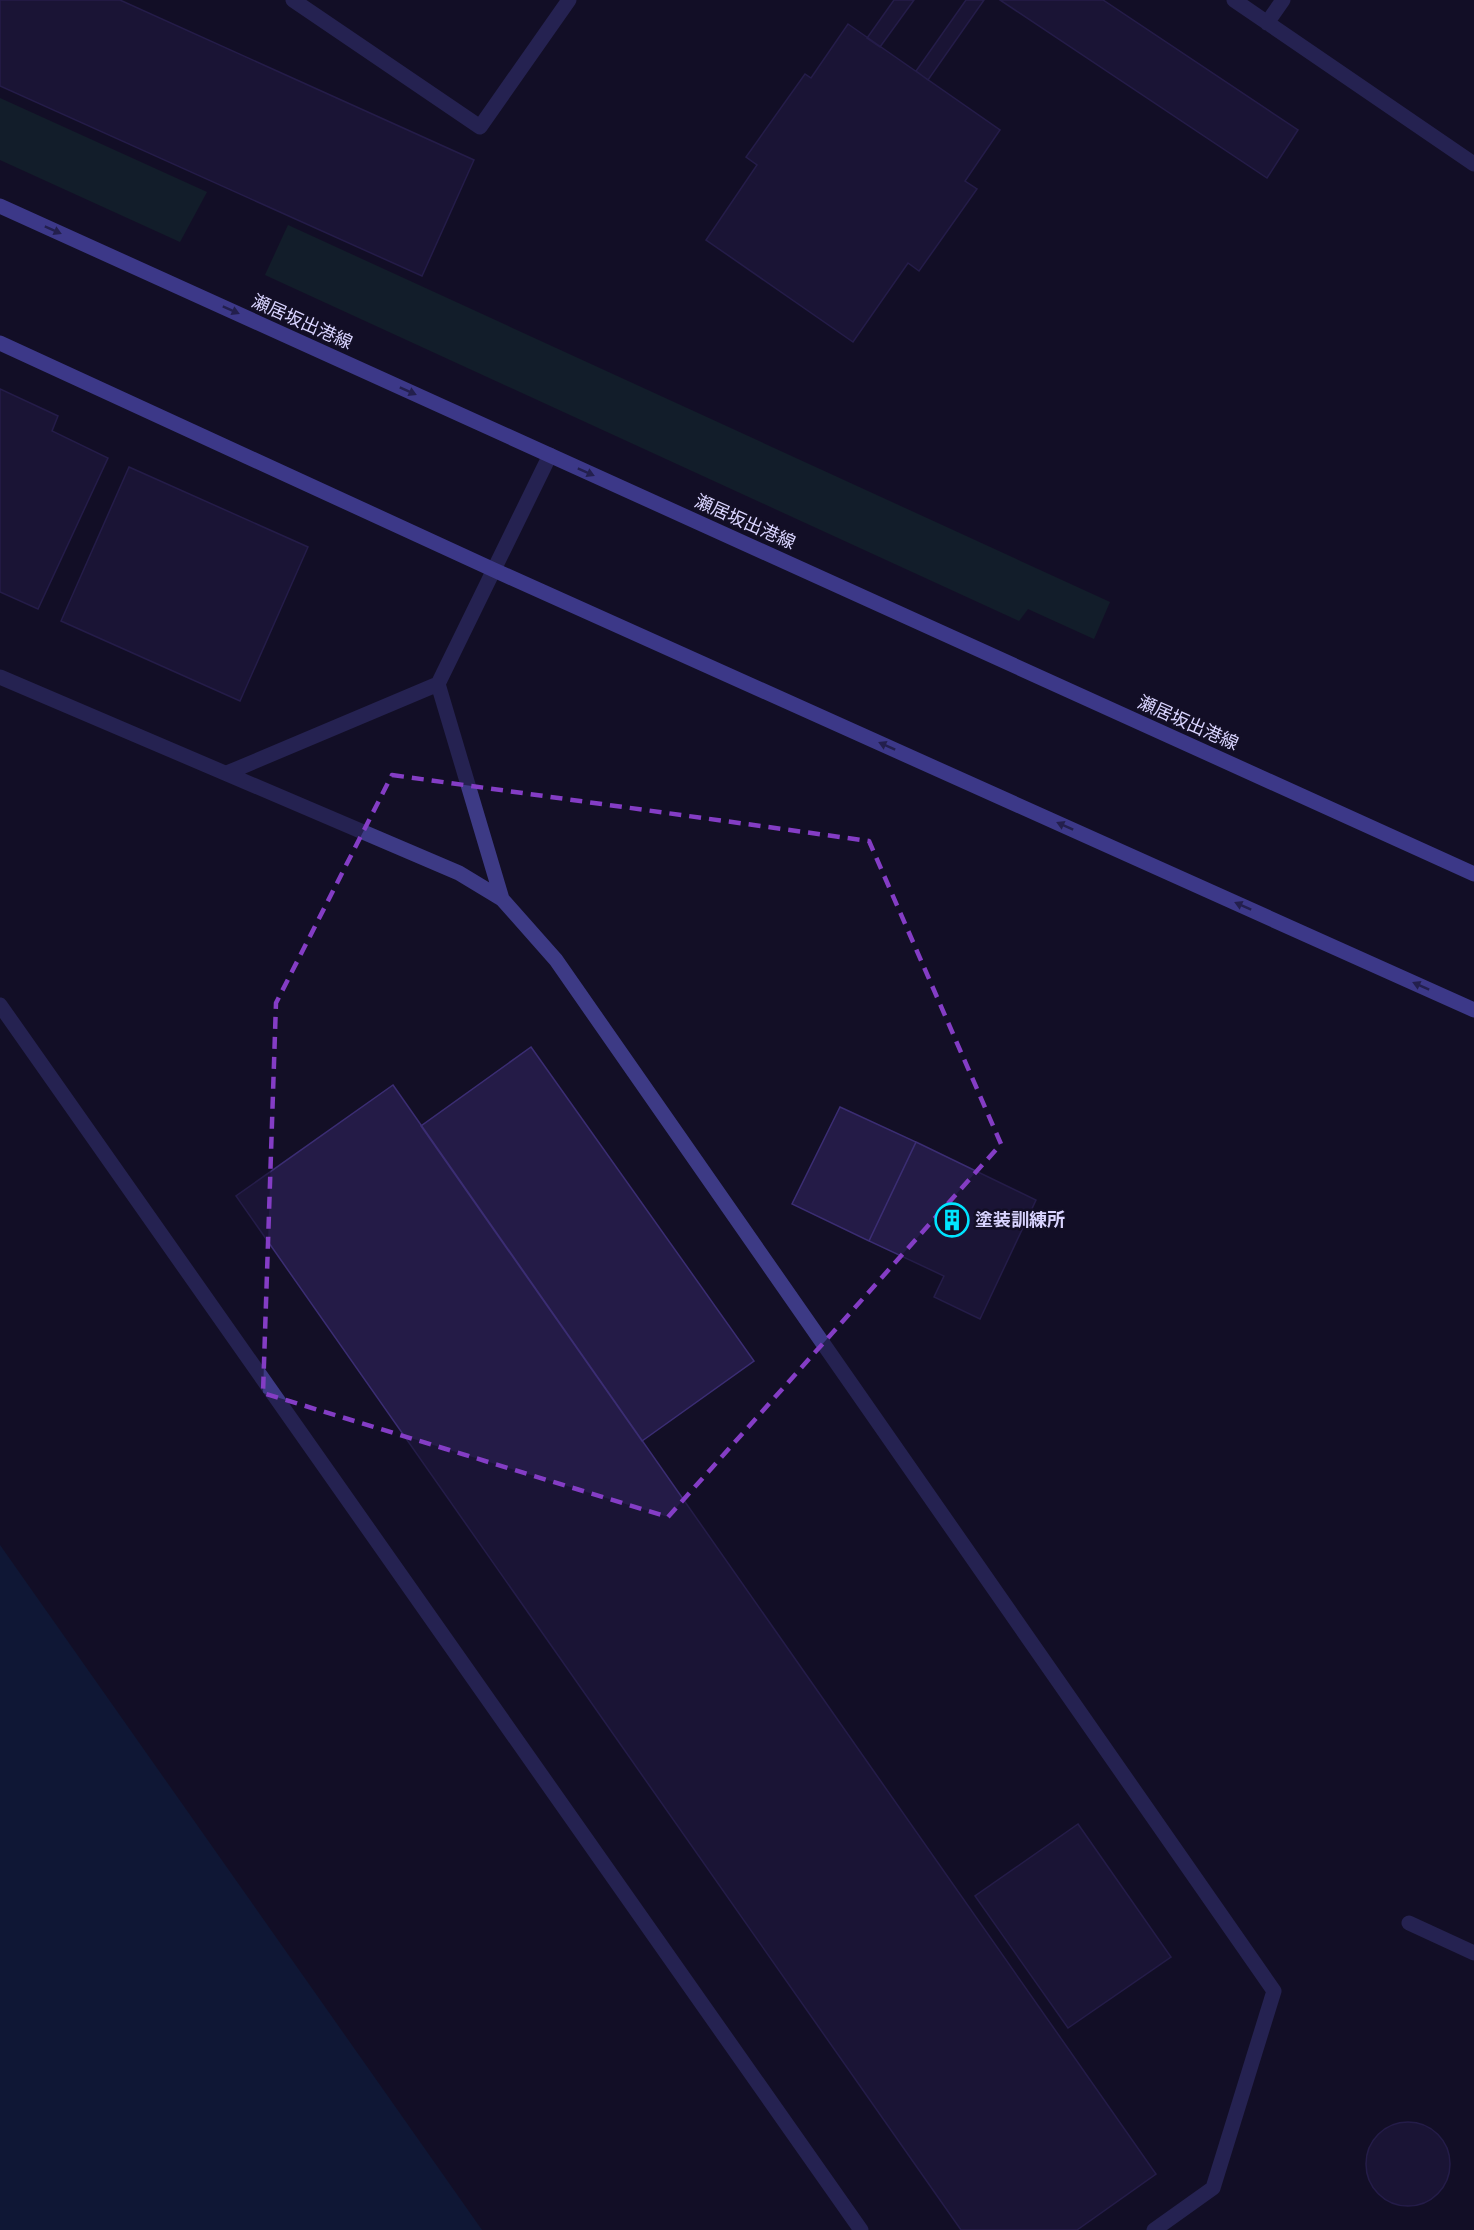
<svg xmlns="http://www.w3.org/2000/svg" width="1474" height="2230" viewBox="0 0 1474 2230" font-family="'Nunito Sans','Noto Sans JP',sans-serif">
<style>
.green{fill:#12302f}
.water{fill:#0c2248}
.building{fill:#241b47;stroke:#3b2d73;stroke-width:1.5}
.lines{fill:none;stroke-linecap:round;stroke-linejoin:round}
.service{stroke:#3d3a85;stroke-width:15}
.secondary{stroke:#6f6bff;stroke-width:15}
.oneway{fill:#38347d}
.marked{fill:none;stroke:#843dc5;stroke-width:4.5;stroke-dasharray:12 8;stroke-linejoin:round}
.labels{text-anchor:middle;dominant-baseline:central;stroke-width:5;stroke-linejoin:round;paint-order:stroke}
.street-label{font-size:18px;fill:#d9d4ff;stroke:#130f26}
.poi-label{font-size:18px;font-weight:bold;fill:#d9d4ff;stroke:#130f26;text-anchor:start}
</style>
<rect width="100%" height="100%" fill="#130f26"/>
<path class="green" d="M0 98 207 192 180 242 0 160Z
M288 225 1110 602 1094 639 1028 609 1019 621 265 275Z"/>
<path class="water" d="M0 1545 482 2230H0Z"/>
<path class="building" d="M0 0H120L474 160 422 276 0 86Z
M894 0H914L880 47 867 38Z
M966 0H984L928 80 916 71Z
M1000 0H1103L1298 130 1267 178Z
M848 24 1000 130 965 181 977 189 919 271 908 263 853 342 706 240 757 165 746 157 805 74 811 78Z
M0 389 58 416 52 431 108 458 38 609 0 592Z
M129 467 308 547 240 701 61 621Z
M531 1047 754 1361 642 1441 421 1126Z
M393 1085 1156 2174 1077 2230H961L236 1196Z
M840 1107 916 1142 869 1241 792 1204Z
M916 1142 1036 1200 980 1319 934 1297 944 1276 869 1241Z
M1078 1824 1171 1957 1068 2028 975 1896Z
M1366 2164a42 42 0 1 1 84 0a42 42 0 1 1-84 0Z"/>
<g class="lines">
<path class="service" d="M293 0 480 127 569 0
M1234 0 1474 164
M1267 23 1283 0
M0 677 459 873 502 899 556 960 1274 1991 1213 2188 1154 2230
M438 684 550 455
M227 773 438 684 502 899
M0 1005 861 2230
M1409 1923 1474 1953"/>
<path class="secondary" d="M0 206 1474 874
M0 343 494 570 1474 1010"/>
</g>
<defs><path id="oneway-solid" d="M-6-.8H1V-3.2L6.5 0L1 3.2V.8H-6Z" transform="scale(1.5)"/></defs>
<g class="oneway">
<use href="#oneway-solid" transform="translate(53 230) rotate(24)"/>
<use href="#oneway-solid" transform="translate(231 310) rotate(24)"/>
<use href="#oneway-solid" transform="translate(408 391) rotate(24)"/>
<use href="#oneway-solid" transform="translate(586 472) rotate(24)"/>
<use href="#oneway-solid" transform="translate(887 746) rotate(-156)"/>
<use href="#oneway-solid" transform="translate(1065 826) rotate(-156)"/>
<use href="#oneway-solid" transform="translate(1243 906) rotate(-156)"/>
<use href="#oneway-solid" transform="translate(1421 986) rotate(-156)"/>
</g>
<path d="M0 0H1474V2230H0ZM392 775 869 841 1001 1144 668 1517 263 1393 276 1003Z" fill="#130f26" fill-opacity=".55" fill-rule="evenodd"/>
<path class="marked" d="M392 775 869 841 1001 1144 668 1517 263 1393 276 1003Z"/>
<defs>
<symbol id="building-ring" viewBox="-11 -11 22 22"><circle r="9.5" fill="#130f26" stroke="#00e5ff" stroke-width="1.5"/><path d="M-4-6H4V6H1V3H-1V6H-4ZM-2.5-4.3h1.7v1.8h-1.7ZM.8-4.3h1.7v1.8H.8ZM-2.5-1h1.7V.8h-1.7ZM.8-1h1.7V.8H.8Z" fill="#00e5ff"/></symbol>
</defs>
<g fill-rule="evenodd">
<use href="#building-ring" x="933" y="1201" width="38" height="38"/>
</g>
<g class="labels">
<g class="street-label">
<text transform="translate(302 322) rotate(24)">瀬居坂出港線</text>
<text transform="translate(745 522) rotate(24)">瀬居坂出港線</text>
<text transform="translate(1188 723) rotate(24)">瀬居坂出港線</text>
</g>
<g class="poi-label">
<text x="975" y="1220">塗装訓練所</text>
</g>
</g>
</svg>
